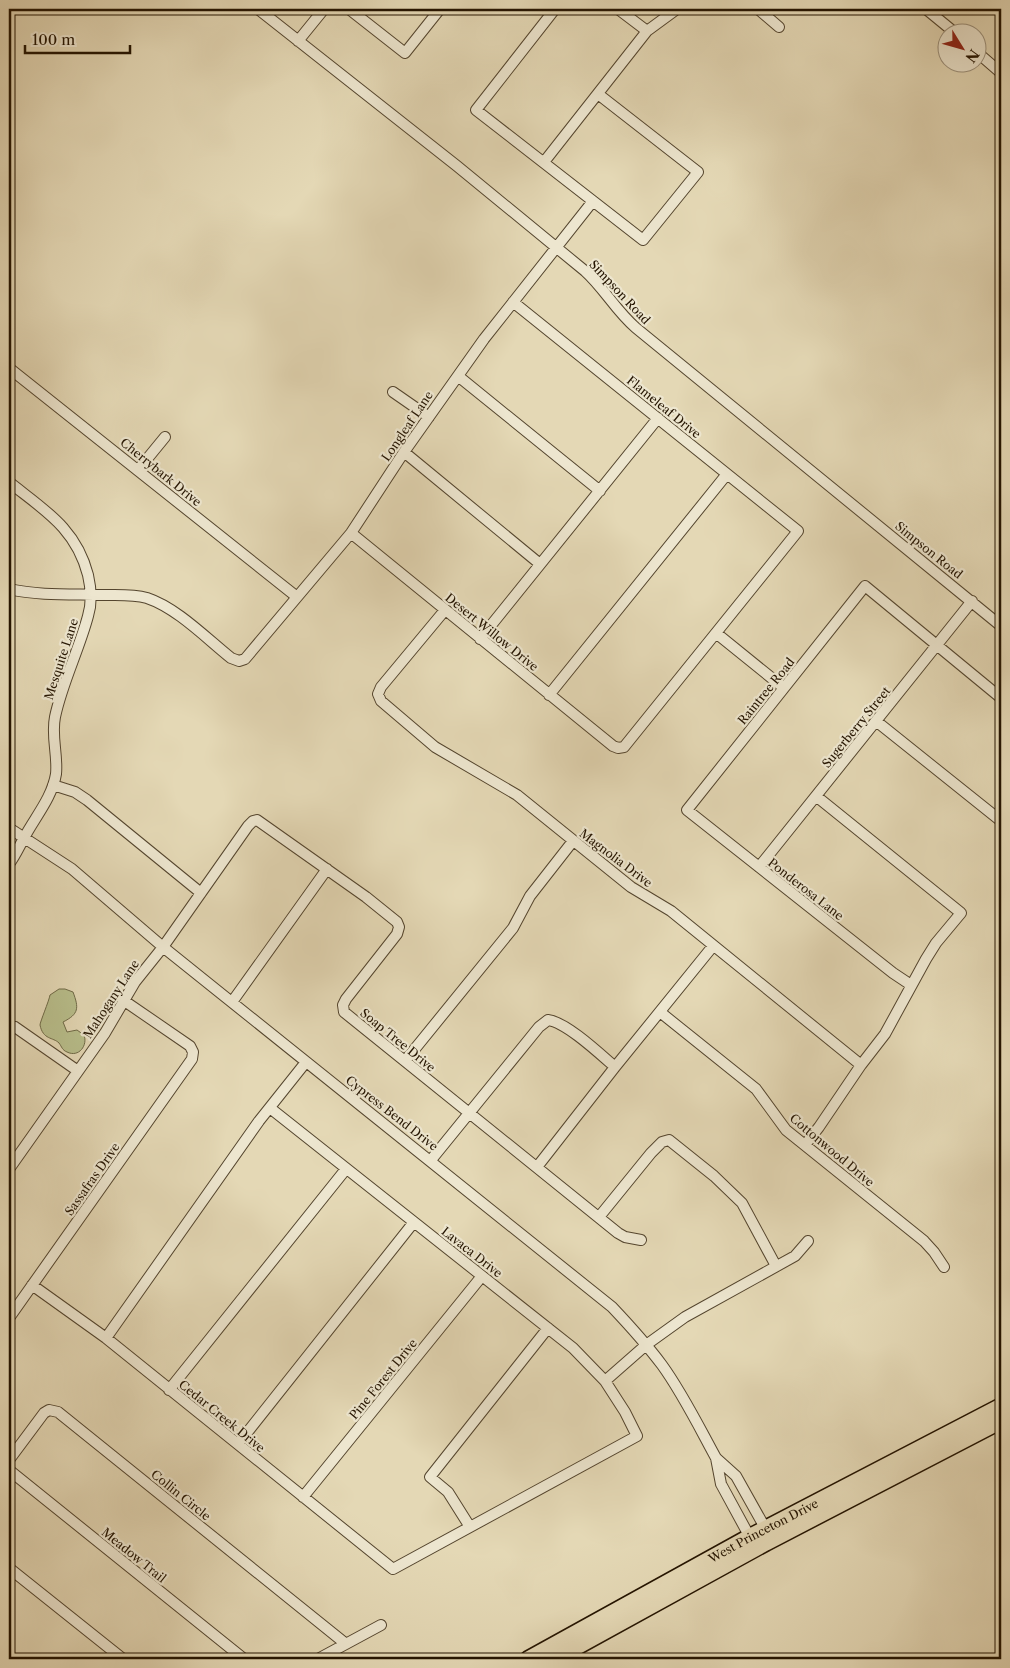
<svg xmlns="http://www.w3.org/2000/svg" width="1010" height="1668" viewBox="0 0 1010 1668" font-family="'Libre Caslon Text',serif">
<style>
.green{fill:#b8be8b;stroke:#6e6946}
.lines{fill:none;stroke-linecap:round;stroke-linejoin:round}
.minor-casing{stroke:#54452e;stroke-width:12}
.highway-casing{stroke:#241401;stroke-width:18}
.minor{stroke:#ede6cf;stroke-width:10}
.highway{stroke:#e4d8b5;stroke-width:15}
.labels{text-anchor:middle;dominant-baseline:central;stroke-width:4.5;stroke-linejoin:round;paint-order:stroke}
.street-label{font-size:12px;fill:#241401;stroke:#ede6cf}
</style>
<rect width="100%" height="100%" fill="#e4d8b5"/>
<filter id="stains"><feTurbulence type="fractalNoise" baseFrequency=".004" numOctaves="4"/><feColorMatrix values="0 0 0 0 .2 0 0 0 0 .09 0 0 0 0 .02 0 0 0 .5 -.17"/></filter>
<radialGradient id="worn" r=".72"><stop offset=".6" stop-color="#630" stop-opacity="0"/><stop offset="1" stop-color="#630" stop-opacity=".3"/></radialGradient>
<path class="green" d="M59 989H65L73 992C79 1008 79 1014 63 1022L67 1032 77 1030 84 1035C88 1045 79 1058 67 1052 62 1050 62 1047 59 1043 53 1037 43 1040 40 1025 40 1022 49 1001 50 995Z"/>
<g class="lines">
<defs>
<path id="minor" d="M258 9 457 166 585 271C604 288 616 311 636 328L1001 626
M349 9 405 53 440 9
M555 9 476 110 643 240 698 172 598 94
M618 9 647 31
M758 9 779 27
M926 9 954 32
M298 41 324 9
M978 53 1001 73
M544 162 647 31 677 9
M9 368 297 597
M458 376 600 491
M393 392 429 417
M404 452 540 564
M138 470 165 437
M9 482C44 510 76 528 88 575 91 588 92 603 88 616 79 650 62 683 55 717 51 736 58 755 56 774 52 798 35 817 24 838 19 847 15 856 9 864
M351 533 613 746 618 748 624 747 798 531 513 302
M9 589C40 596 73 594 104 595 118 595 133 594 147 598 177 608 206 638 231 658L239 661 245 659 351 533 404 452 484 339 593 201
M445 610 381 687 378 694 381 701 435 747 517 795 631 887 671 911 861 1065
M716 633 784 688
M480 639 658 418
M549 695 727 474
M876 721 1001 821
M53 785 75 792 87 800 201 893
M9 828 72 869 163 947 612 1307C630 1326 647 1345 662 1365 683 1394 699 1427 716 1458
M759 867 972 601
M911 985 893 973 687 810 865 586 1001 698
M232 1002 327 869
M660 1012 756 1089 786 1130 924 1241 934 1252 944 1267
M9 1026 15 1027 78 1071
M405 1061 513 928 530 896 573 841
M805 1145 819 1127 861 1065 885 1034 926 959 936 943 961 913 816 796
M431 1160 539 1027 548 1020C566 1022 600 1054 615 1067
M537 1167 615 1067 713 946
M9 1169 105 1033 135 982 163 947 248 826 253 821 257 820 366 897 397 922 399 927 397 934 346 999 343 1005 344 1012 618 1233 625 1237 641 1240
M599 1217 651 1153 662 1142 669 1140 714 1176 742 1203 776 1266
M32 1285 106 1338 393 1569 637 1436 625 1412 605 1381 573 1348 270 1108
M9 1318 192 1059 193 1052 190 1046 123 1000
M106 1338 259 1121 306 1062
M605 1381 646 1345 685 1317 795 1256 808 1241
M169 1390 346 1169
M238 1444 414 1222
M9 1460 44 1413 49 1410 58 1412 346 1644
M9 1470 244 1659
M303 1497 482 1276
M470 1527 448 1492 430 1477 548 1328
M752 1541 721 1484 716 1458 736 1476 768 1533
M9 1568 123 1659
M318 1659 381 1625
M1000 1659 1001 1658"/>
<g id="highway">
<path id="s1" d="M528 1659 749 1537 1001 1406"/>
<path d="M555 1659 766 1543 1001 1421"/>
</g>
</defs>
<use href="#minor" class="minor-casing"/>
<use href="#highway" class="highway-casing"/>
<use href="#minor" class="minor"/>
<use href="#highway" class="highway"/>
</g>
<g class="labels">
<g class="street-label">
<text transform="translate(620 292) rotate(47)">Simpson Road</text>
<text transform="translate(664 407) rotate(39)">Flameleaf Drive</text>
<text transform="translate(407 426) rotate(-56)">Longleaf Lane</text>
<text transform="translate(161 472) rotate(39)">Cherrybark Drive</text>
<text transform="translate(929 550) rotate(39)">Simpson Road</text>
<text transform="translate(492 632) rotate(39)">Desert Willow Drive</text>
<text transform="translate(61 659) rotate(-72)">Mesquite Lane</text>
<text transform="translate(766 691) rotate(-51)">Raintree Road</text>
<text transform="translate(856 727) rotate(-51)">Sugerberry Street</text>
<text transform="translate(616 858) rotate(37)">Magnolia Drive</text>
<text transform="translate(806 889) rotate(38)">Ponderosa Lane</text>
<text transform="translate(111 999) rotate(-57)">Mahogany Lane</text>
<text transform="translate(398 1040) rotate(39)">Soap Tree Drive</text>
<text transform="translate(392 1113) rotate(38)">Cypress Bend Drive</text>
<text transform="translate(832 1150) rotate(40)">Cottonwood Drive</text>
<text transform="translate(92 1179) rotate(-55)">Sassafras Drive</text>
<text transform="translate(472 1252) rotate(38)">Lavaca Drive</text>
<text transform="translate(383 1379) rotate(-51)">Pine Forest Drive</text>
<text transform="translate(222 1416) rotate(39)">Cedar Creek Drive</text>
<text transform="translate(181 1495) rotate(39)">Collin Circle</text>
<text stroke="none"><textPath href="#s1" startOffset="268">West Princeton Drive</textPath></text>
<text transform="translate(134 1555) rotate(39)">Meadow Trail</text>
</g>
</g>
<rect width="1010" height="1668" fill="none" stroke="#e4d8b5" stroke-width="30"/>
<rect x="10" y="10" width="990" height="1648" fill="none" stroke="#241401" stroke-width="2.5"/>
<rect x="15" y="15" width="980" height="1638" fill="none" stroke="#241401"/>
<g transform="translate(962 48) rotate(127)"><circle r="24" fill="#ede6cf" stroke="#9d927d"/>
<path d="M0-4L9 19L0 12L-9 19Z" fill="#8f2418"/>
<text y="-8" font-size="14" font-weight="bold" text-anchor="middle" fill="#241401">N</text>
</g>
<path d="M25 45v8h105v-8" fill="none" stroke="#241401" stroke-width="2.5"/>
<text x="32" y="45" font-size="15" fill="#241401" stroke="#ede6cf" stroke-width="4" paint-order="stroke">100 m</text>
<rect width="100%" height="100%" filter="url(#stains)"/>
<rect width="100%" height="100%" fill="url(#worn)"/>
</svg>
